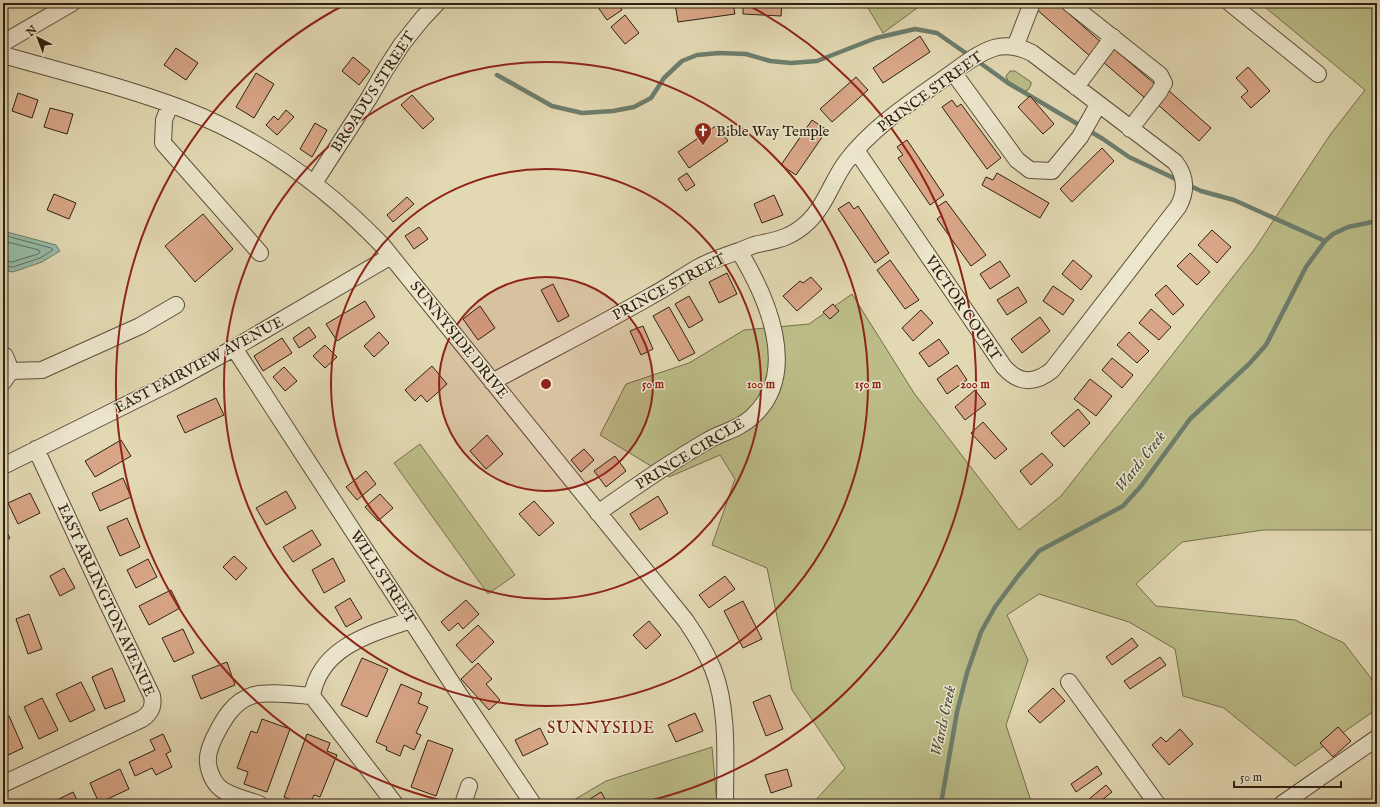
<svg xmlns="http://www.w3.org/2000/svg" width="1380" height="807" viewBox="0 0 1380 807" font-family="'IM FELL English',serif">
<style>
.green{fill:#bbbc87;stroke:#746e4d}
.water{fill:#96bba7;stroke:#6c7d6c}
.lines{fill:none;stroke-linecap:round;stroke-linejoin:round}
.shore{stroke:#626e5d;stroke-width:1}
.stream{stroke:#6c7d6c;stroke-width:4.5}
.building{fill:#d8a687;stroke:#2e2113}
.minor-casing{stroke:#5b4f3b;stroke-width:18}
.minor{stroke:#ece6cd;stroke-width:16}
.ring{fill:none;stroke:#8f2418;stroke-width:2}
.labels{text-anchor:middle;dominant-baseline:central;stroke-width:3;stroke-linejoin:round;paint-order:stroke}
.street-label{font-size:15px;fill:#2e2113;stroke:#ece6cd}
.poi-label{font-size:15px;fill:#2e2113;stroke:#ece6cd;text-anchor:start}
.water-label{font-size:16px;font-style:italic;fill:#4d4f3f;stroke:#ece6cd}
.neighbourhood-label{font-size:16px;letter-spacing:1px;fill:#7a1f14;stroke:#ece6cd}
.centre{fill:#8f2418;stroke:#ece6cd;stroke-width:2}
.ring-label{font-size:12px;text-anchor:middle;font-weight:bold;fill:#8f2418;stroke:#ece6cd;stroke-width:3;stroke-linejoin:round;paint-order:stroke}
</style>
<rect width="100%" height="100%" fill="#e2d8b2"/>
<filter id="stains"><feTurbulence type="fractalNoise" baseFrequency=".005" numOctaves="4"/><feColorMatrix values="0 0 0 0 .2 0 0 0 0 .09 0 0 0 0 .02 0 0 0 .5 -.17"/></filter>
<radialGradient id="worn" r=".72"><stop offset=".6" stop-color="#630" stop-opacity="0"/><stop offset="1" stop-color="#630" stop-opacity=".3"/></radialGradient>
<path class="green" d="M865 3H924L883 33Z
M1260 3H1377V530H1263L1182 542 1136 584 1156 606 1295 620 1344 643 1377 686V709L1295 766 1224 708 1183 696 1175 649 1129 622 1039 594 1007 615 1028 660 1006 725 1032 804H812L845 768 792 690 767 568 712 545 735 479 720 455 669 477 600 435 626 384 689 363 744 330 809 324 852 294 914 393 1019 530 1061 496 1147 387 1254 250 1330 135 1365 90Z
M1010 71H1015L1031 82V85L1028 90 1024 91 1008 81 1006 76Z
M420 444 515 575 488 594 394 463Z
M712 747 717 804H567L606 781Z"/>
<path class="water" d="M3 231 56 245 60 251 42 262 13 272 3 270Z"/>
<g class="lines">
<path class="shore" d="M3 235 51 248 53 250 40 258 13 267 3 266
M3 241 39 250 40 252 38 254 12 262 3 261"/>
<path class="stream" d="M976 60 1008 83 1103 139 1129 157 1180 181
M497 75 552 106 582 113 613 111 634 107 651 98 664 78 682 61 697 55 719 53 746 54 770 61 791 63 817 61 876 38 915 29 937 33 970 56
M1186 184 1201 191 1234 200 1325 241
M941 804 957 712 967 673 981 632 995 607 1018 576 1039 551 1123 506 1141 486 1190 419 1249 364 1266 345 1306 267 1325 241 1333 234 1348 227 1377 221"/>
</g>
<path class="building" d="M595 3H617L622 10 607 20Z
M675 3H733L735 14 678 22Z
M743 3H782L781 16 743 14Z
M972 3H997L973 8Z
M1039 3H1057L1103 44 1091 57 1035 8Z
M625 15 639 33 625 44 611 27Z
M920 36 930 52 883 83 873 68Z
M176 48 198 63 186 80 164 65Z
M1113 48 1156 85 1145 98 1102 61Z
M353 57 370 71 359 85 342 71Z
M1248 67 1270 91 1251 108 1241 97 1248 91 1236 78Z
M256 73 274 84 254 118 236 107Z
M856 77 868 90 832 122 820 109Z
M1168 90 1211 128 1199 141 1156 103Z
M18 93 38 100 32 118 12 111Z
M412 95 434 119 423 129 401 105Z
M1030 96 1054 124 1043 134 1018 107Z
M952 100 957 107 961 104 1001 158 987 169 942 107Z
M50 108 73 114 67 134 44 127Z
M286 110 294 117 277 135 266 125 274 116 278 120Z
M812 120 827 130 796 175 781 165Z
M315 123 327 130 312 157 300 149Z
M717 125 728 141 689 168 678 152Z
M907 140 944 195 930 205 898 158 903 155 897 147Z
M1102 148 1114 161 1072 202 1060 189Z
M687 173 695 185 686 191 678 179Z
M997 173 1049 203 1040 218 982 185 986 177 993 180Z
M54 194 76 203 69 219 47 210Z
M774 195 783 215 762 223 754 204Z
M407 197 414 204 393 222 387 215Z
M946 201 986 255 971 266 937 219 942 215 937 207Z
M849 202 854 209 858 206 889 253 875 263 838 209Z
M203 214 233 249 195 282 165 246Z
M419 227 428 239 414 249 405 236Z
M1212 230 1231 247 1217 263 1198 245Z
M1190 253 1210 272 1197 285 1177 266Z
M890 260 919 300 905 309 877 270Z
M1073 260 1092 276 1081 290 1062 274Z
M1000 261 1010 276 990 289 980 274Z
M727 273 737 294 719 303 709 282Z
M811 277 822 289 797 311 783 296 800 281 803 283Z
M553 284 569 316 558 322 541 290Z
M1166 285 1184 305 1173 315 1155 295Z
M1053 286 1074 300 1063 315 1043 301Z
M1018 287 1027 302 1007 315 997 300Z
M689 296 703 320 689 328 675 304Z
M365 301 375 317 337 341 326 324Z
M833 304 839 311 830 319 823 312Z
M480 306 495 328 478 340 463 319Z
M669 307 695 353 679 361 653 316Z
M1151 309 1171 327 1159 340 1139 323Z
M921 310 933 323 913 341 902 328Z
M1040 317 1050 331 1022 353 1011 339Z
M643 326 653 349 641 355 630 331Z
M309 327 316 337 299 348 293 338Z
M379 332 389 343 374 357 364 346Z
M1129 332 1149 351 1137 363 1117 345Z
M282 338 292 353 263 371 254 356Z
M939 339 949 353 929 367 919 353Z
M325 345 337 357 325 368 313 356Z
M1112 358 1133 375 1122 388 1102 370Z
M957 365 967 380 947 394 937 379Z
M432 366 447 384 427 402 421 395 415 401 405 390Z
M284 367 297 381 285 391 273 377Z
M1090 379 1112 396 1096 416 1074 399Z
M975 390 986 404 965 420 955 407Z
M216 398 224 415 185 433 177 416Z
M1078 409 1090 423 1064 447 1051 433Z
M983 422 1007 449 995 459 971 433Z
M487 435 503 454 486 469 470 451Z
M121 440 131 456 95 477 85 461Z
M584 449 594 460 581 472 571 460Z
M1042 453 1053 465 1031 485 1020 471Z
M615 456 626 471 606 487 594 471Z
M366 471 376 484 357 500 346 487Z
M123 478 131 497 100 511 92 493Z
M286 491 296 508 266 525 256 508Z
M30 493 40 513 18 524 8 503Z
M380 494 393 508 378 521 365 507Z
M658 496 668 513 640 530 630 514Z
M534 501 554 523 539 536 519 514Z
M127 518 140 547 120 556 107 527Z
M3 526 10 538 3 542Z
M312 530 321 545 293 562 283 547Z
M234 556 247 568 236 580 223 567Z
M333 558 345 581 324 593 312 570Z
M148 559 157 577 136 588 127 570Z
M64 568 75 588 60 596 50 576Z
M725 576 735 589 709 608 699 595Z
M171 590 180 608 149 625 139 606Z
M350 598 362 618 346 627 335 607Z
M466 600 479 614 463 629 458 623 449 631 441 622Z
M743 601 762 639 743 648 724 611Z
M29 614 42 649 28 654 16 619Z
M649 621 661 635 646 649 633 635Z
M478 625 494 642 472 663 456 645Z
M183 629 194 653 174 662 162 638Z
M1132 638 1138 646 1112 665 1106 657Z
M1160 657 1166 665 1130 689 1124 681Z
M362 658 388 669 367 717 341 705Z
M227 662 235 685 201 699 192 676Z
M478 663 492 679 486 684 500 700 489 710 461 679Z
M112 668 125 701 105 709 92 677Z
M81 682 95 710 70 722 56 694Z
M401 684 422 693 418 703 428 707 416 733 421 735 414 750 404 745 400 756 386 750 387 747 376 742Z
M1053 688 1065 701 1040 723 1028 711Z
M770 695 783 729 766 736 753 702Z
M42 698 58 730 39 739 24 707Z
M695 713 703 731 676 742 668 725Z
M9 716 23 748 6 756 3 748V719Z
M262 719 290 729 267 792 244 784 248 772 237 768 251 731 257 733Z
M1338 727 1351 741 1333 757 1320 743Z
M540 728 548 744 523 756 515 740Z
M1180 729 1193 744 1169 765 1152 745 1161 737 1166 742Z
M163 734 171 751 166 754 172 767 156 775 152 768 135 776 129 762 155 750 150 740Z
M307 734 330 743 327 751 337 755 320 797 314 795 310 804H301L284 797Z
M428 740 453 749 436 796 411 787Z
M1097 766 1102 774 1076 792 1071 784Z
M120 769 129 789 99 803 90 783Z
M787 769 792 786 771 793 765 775Z
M1106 785 1112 792 1097 804H1083Z
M73 792 79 804H62L59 799Z
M601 792 608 804H594L590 799Z"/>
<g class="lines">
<defs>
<path id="minor" d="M1069 3 1160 75 1164 83 1159 92 1130 129
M1230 3 1318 74
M3 43 72 3
M1015 47 1032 3
M3 55C63 72 125 87 183 109 259 138 326 187 382 245L686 621C697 637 706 652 713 669 729 709 725 761 725 804
M953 72 1017 160 1030 170 1052 171 1080 137 1098 105
M1076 87 1113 37
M170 105 164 120 163 143 260 253
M314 183 369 98 385 70 402 44 422 19 437 3
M234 348 459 694 533 804
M3 356H5L11 371 3 382
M11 371 42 370 140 326 176 305
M492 382C545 353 599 326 651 296 668 287 683 276 699 267 712 260 725 256 739 251 744 249 749 247 754 245 776 240 790 239 808 222 825 206 832 181 846 162 872 127 914 100 949 75 963 65 978 53 994 48 1007 44 1020 47 1032 53L1175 162C1186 176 1187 191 1178 207L1052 370C1035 384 1019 384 1004 367L856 150
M3 466 172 382 234 348 391 256
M598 513C633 488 669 463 707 441 722 432 738 430 752 417 801 373 767 297 739 251
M1069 682 1157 804
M3 784 142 719C151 713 154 706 152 696L104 596 36 449
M259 804C247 799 227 796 218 786 212 780 207 767 208 758 208 751 211 745 214 738 223 720 233 701 254 695 269 691 296 695 312 696
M395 804 312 696C320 647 370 634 411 620
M463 804 469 786
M1282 804 1377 738"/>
</defs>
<use href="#minor" class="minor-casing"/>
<use href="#minor" class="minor"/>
</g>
<circle cx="546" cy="384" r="107" fill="#8f2418" fill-opacity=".12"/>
<g class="ring">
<circle cx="546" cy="384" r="107"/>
<circle cx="546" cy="384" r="215"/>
<circle cx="546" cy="384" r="322"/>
<path d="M457 804A429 429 0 0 1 348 3M744 3A429 429 0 0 1 635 804"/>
</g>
<defs>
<symbol id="church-pin" viewBox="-11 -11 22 30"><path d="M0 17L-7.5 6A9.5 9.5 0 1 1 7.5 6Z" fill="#8f2418" stroke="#ece6cd"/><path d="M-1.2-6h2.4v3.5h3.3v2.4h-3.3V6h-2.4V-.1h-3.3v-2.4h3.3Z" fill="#fff"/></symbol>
</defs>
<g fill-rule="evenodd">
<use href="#church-pin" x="693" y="121" width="20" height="27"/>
</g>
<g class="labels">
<g class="street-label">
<text transform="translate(373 92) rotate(-57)">BROADUS STREET</text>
<text transform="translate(930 92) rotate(-36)">PRINCE STREET</text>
<text transform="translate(669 287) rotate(-28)">PRINCE STREET</text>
<text transform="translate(963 308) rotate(56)">VICTOR COURT</text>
<text transform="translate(459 340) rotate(51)">SUNNYSIDE DRIVE</text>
<text transform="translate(199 365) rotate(-28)">EAST FAIRVIEW AVENUE</text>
<text transform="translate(690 454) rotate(-31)">PRINCE CIRCLE</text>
<text transform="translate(383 577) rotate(57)">WILL STREET</text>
<text transform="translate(106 600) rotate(65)">EAST ARLINGTON AVENUE</text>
</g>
<g class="poi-label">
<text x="716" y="131">Bible Way Temple</text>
</g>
<g class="water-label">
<text transform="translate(1141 462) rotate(-52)">Wards Creek</text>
<text transform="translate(944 721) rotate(-78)">Wards Creek</text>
</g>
<g class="neighbourhood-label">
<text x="601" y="729">SUNNYSIDE</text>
</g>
</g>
<circle cx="546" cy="384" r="6" class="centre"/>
<g class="ring-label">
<text x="653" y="388">50 m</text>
<text x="761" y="388">100 m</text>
<text x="868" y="388">150 m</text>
<text x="975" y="388">200 m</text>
</g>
<rect width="1380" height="807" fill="none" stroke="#e2d8b2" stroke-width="16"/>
<rect x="4" y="4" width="1372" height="799" fill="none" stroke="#2e2113" stroke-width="2"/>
<rect x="8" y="8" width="1364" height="791" fill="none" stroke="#2e2113"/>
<g transform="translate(38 38) rotate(318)" stroke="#ece6cd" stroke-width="3" paint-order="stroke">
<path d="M0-3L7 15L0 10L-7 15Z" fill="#2e2113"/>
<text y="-6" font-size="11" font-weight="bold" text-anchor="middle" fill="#2e2113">N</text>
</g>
<path d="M1234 781v6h107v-6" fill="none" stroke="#2e2113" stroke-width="2"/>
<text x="1240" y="781" font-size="12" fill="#2e2113" stroke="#ece6cd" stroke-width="3" paint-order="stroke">50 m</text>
<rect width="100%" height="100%" filter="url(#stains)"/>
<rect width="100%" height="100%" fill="url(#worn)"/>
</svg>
